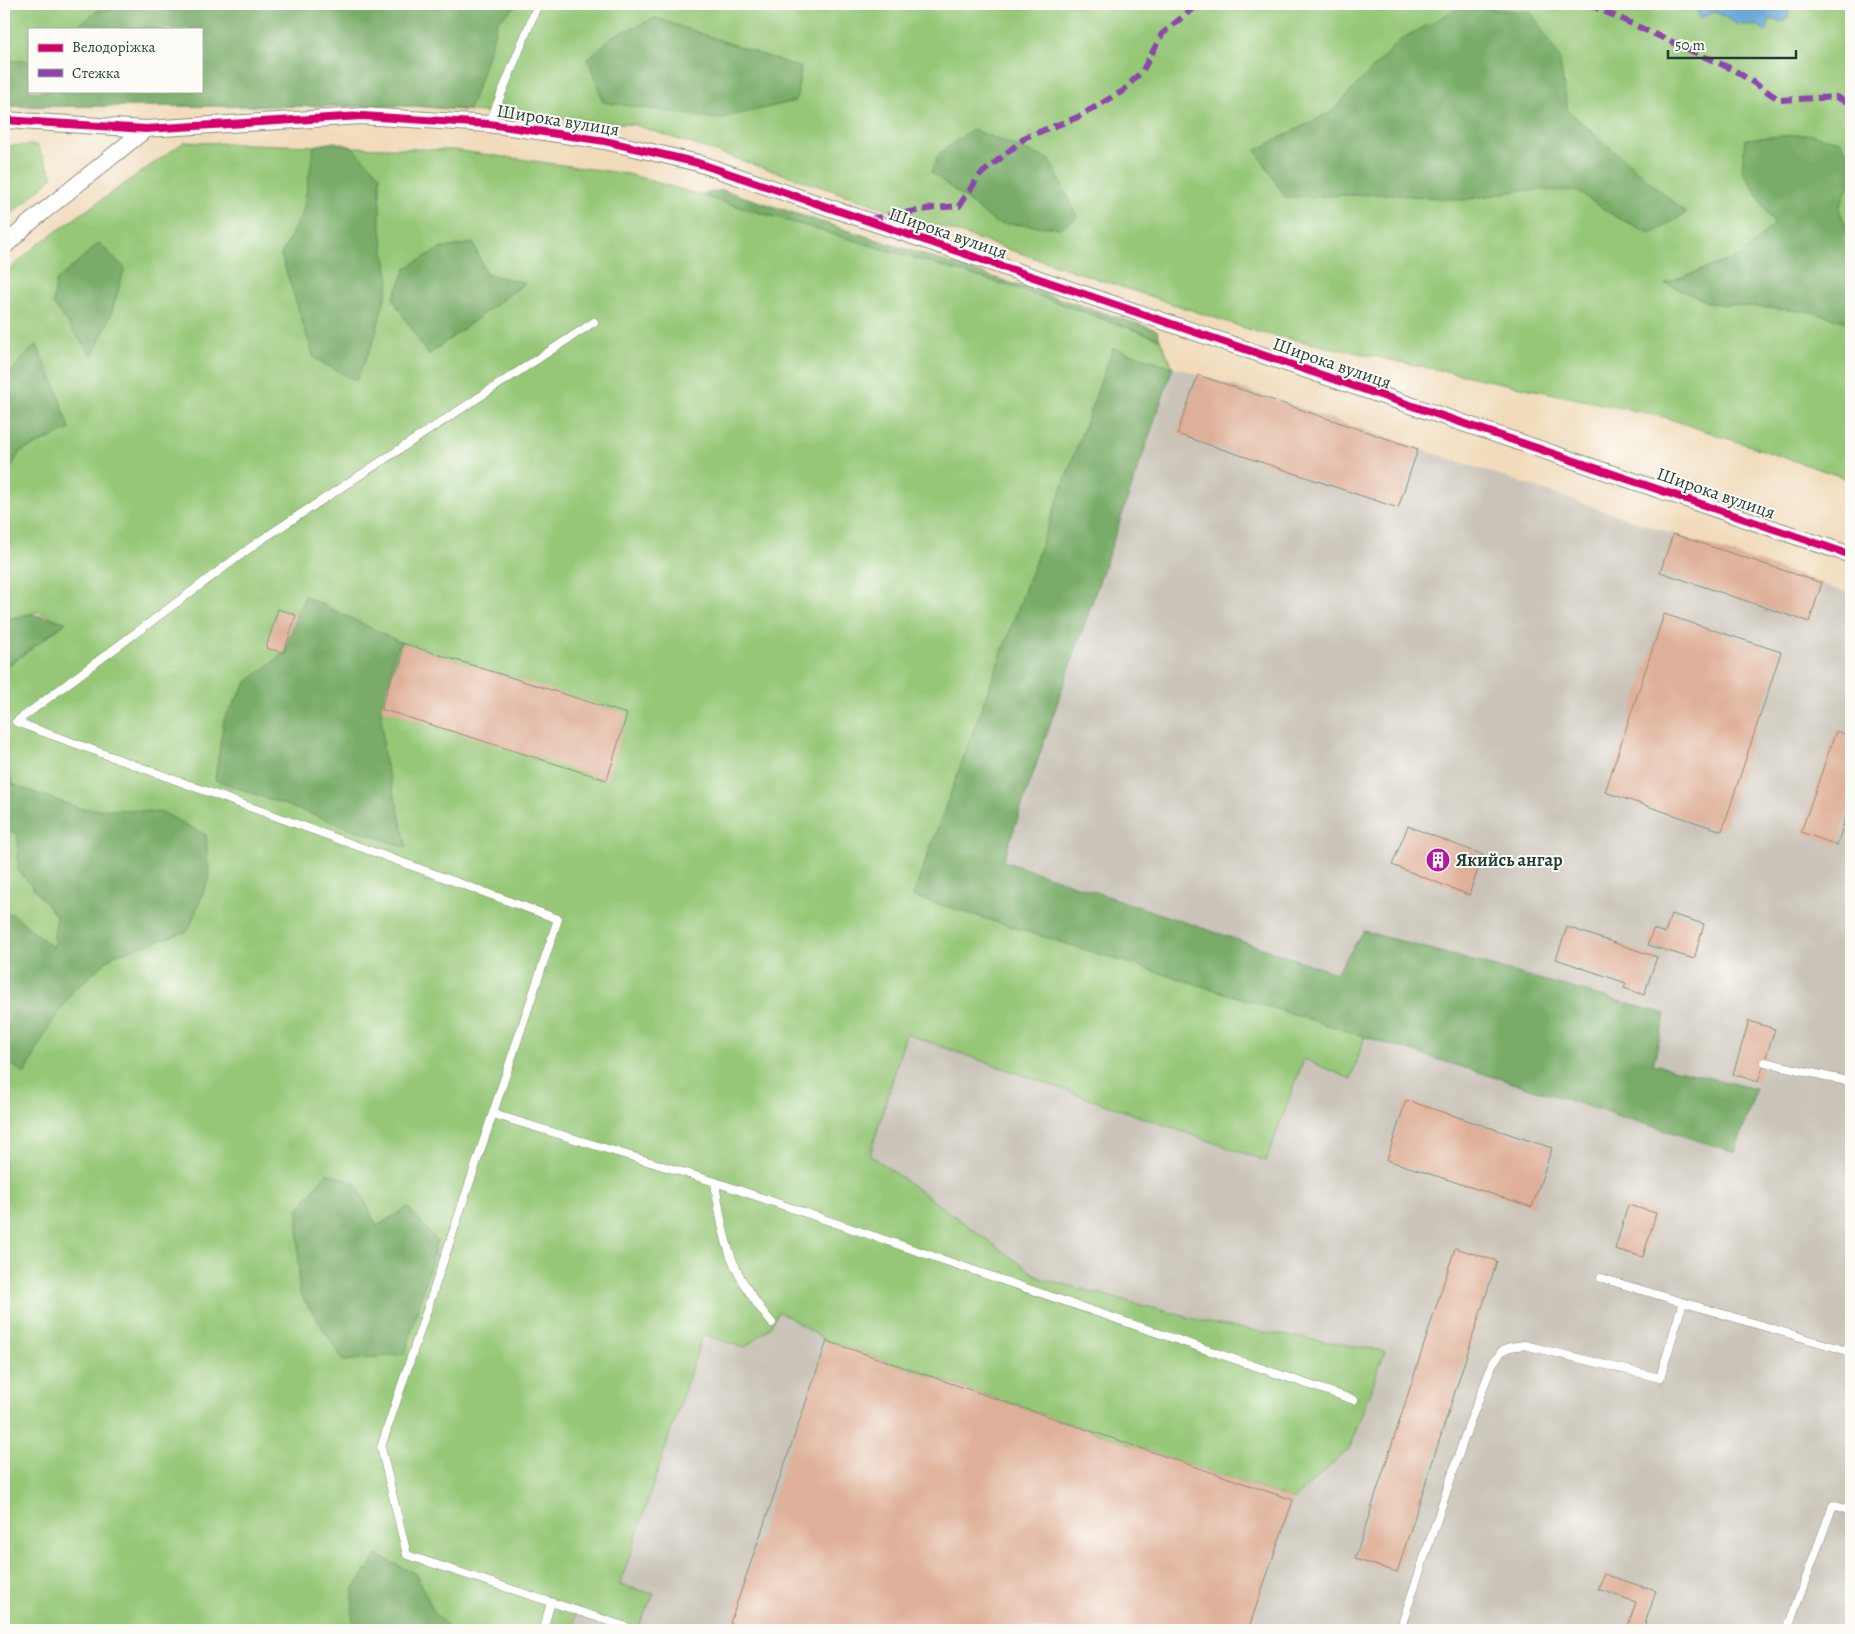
<svg xmlns="http://www.w3.org/2000/svg" width="1855" height="1634" viewBox="0 0 1855 1634" font-family="Alegreya,serif">
<style>
.industrial{fill:#c9c3b8}
.green{fill:#95c777;stroke:#5a8256;fill-rule:evenodd}
.forest{fill:#78ac68;stroke:#4c744e}
.water{fill:#62a3d5;stroke:#407084}
.building{fill:#dfb099}
.lines{fill:none;stroke-linecap:round;stroke-linejoin:round}
.service-casing{stroke:#888c78;stroke-width:9}
.minor-casing{stroke:#888c78;stroke-width:18}
.service{stroke:#fff;stroke-width:8}
.minor{stroke:#fff;stroke-width:16}
.quiet{stroke:#8e44ad;stroke-width:6;stroke-dasharray:12 6;stroke-linecap:butt}
.cycleway-casing{stroke:#fdfcf7;stroke-width:11}
.cycleway{stroke:#d6006c;stroke-width:8}
.labels{text-anchor:middle;dominant-baseline:central;stroke-width:4;stroke-linejoin:round;paint-order:stroke}
.street-label{font-size:18px;fill:#1f3d34;stroke:#fdfcf7}
.poi-label{font-size:18px;font-weight:bold;fill:#1f3d34;stroke:#fdfcf7;text-anchor:start}
</style>
<rect width="100%" height="100%" fill="#fdfcf7"/>
<filter id="ink" filterUnits="userSpaceOnUse"><feTurbulence type="fractalNoise" baseFrequency=".02" numOctaves="2"/><feDisplacementMap in="SourceGraphic" scale="10" xChannelSelector="R" yChannelSelector="G"/><feConvolveMatrix kernelMatrix="1 2 1 2 8 2 1 2 1" color-interpolation-filters="sRGB"/></filter>
<filter id="wash" filterUnits="userSpaceOnUse"><feTurbulence type="fractalNoise" baseFrequency=".0096" numOctaves="4" result="noise"/><feDisplacementMap in="SourceGraphic" scale="20" xChannelSelector="R" yChannelSelector="G"/><feGaussianBlur stdDeviation="1.12" result="paint"/><feColorMatrix in="noise" values="0 0 0 0 0 0 0 0 0 0 0 0 0 0 0 0 0 1.4 0 .05"/><feComposite in="paint" operator="in"/></filter>
<g filter="url(#wash)">
<rect width="100%" height="100%" fill="#f1dbbb"/>
<path class="industrial" d="M640 198 1241 388 1851 594V1630H4V669Z"/>
<path class="green" d="M4 4H1851V480L1664 417 1257 332 635 125 413 106H4ZM29 29H201V91H29Z
M184 142 314 146 335 142 352 147 453 150 628 174 1016 288 1160 339 1173 367 1114 348 913 896 1365 1036 1351 1079 1304 1059 1266 1161 906 1034 870 1155 1040 1278 1213 1324 1385 1351 1349 1449 1293 1500 827 1341 779 1311 768 1329 744 1348 703 1334 620 1585 654 1594 636 1630 577 1611 572 1630H4V669L66 623 38 612 4 620V275L37 245ZM473 243 486 274 429 355 393 299Z
M37 145 53 177 4 221V146Z"/>
<path class="forest" d="M152 4H519L498 21 481 77 469 110 413 106H4V61H29V91H201V29H74L99 10 141 9Z
M1461 7 1531 12 1559 57 1568 111 1686 213 1652 234 1614 216 1577 191 1522 190 1464 200 1388 194 1285 197 1256 150 1331 112 1401 39Z
M656 18 801 68 796 101 717 119 603 102 588 59 613 36Z
M972 129 1050 160 1077 217 1060 228 996 223 931 172 939 154Z
M1808 134 1840 141 1851 156V179L1839 209 1851 238V323L1812 312 1710 303 1665 283 1741 256 1774 224 1742 169 1745 139Z
M335 142 352 147 380 175V224L389 283 374 340 356 381 314 358 281 255 303 212 314 146Z
M723 190 1157 330 1160 339 1016 288 700 195Z
M99 243 125 268 109 320 92 356 53 304 56 281Z
M473 243 486 274 525 283 428 355 393 299 406 268 439 249Z
M36 344 56 388 70 429 20 452 4 479V379Z
M1113 348 1173 367 1003 861 1336 973 1364 931 1666 1014 1653 1064 1756 1089 1735 1152 913 896Z
M305 596 402 643 381 709 384 758 397 805 407 848 215 780 224 719 247 682 284 653 296 615Z
M31 614 66 622 4 669V620Z
M4 766 14 785 81 809 133 810 164 813 206 835 209 878 188 931 114 955 73 991 48 1028 25 1074 4 1059V916L12 913 53 948 56 916 18 870V833L4 831Z
M327 1173 356 1183 377 1226 408 1207 437 1241 405 1354 344 1361 299 1292 298 1209Z
M377 1555 416 1574 435 1614 452 1630H352L353 1590Z"/>
<path class="water" d="M1696 4H1787L1789 16 1782 22 1770 19 1766 32 1759 26 1736 24 1715 11 1699 19Z"/>
<g id="blocks">
<path class="building" d="M1198 375 1418 449 1398 508 1177 434Z
M1673 534 1822 583 1809 622 1660 572Z
M278 609 296 615 284 653 266 648Z
M1664 614 1781 652 1722 831 1605 792Z
M402 643 627 714 607 780 381 709Z
M1836 731 1851 736V801L1837 845 1801 832Z
M1408 826 1483 855 1469 895 1392 865Z
M1671 914 1704 924 1694 959 1648 945 1653 929 1665 933Z
M1567 927 1657 957 1644 995 1624 988 1626 983 1556 959Z
M1749 1021 1775 1029 1758 1082 1733 1074Z
M1406 1100 1552 1148 1532 1207 1387 1160Z
M1628 1205 1656 1213 1643 1257 1615 1249Z
M1455 1248 1497 1261 1397 1572 1355 1559Z
M827 1341 1293 1500 1248 1630H752L730 1623Z
M1604 1574 1656 1591 1643 1630 1627 1629 1636 1602 1598 1589Z"/>
</g>
</g>
<g filter="url(#ink)">
<use href="#blocks" fill-opacity="0" stroke="#888c78" stroke-width="1"/>
<g class="lines">
<defs>
<path id="service" d="M489 124 538 4
M594 322 258 542 16 722 558 919 381 1447 407 1555 636 1630
M1765 1062 1851 1082
M493 1114 715 1182 1354 1400
M715 1182C723 1243 731 1274 772 1323
M1601 1278 1851 1352
M543 1630 551 1602
M1400 1630 1469 1424 1493 1363 1502 1351 1510 1347 1524 1345 1660 1378 1683 1302
M1787 1630 1833 1505 1851 1511"/>
<path id="minor" d="M4 120 146 129 362 116 489 124 605 141 698 163 1851 555
M4 247 28 224 146 129"/>
</defs>
<use href="#service" class="service-casing"/>
<use href="#minor" class="minor-casing"/>
<use href="#service" class="service"/>
<use href="#minor" class="minor"/>
<path class="quiet" d="M1588 4 1734 70 1780 100 1836 97 1851 104
M870 219 933 208 959 206 980 175 1026 137 1078 117 1123 91 1143 70 1162 34 1198 4"/>
<defs>
<path id="cycleway" d="M4 120 146 129 362 116 489 124 605 141 698 163 1851 555"/>
</defs>
<use href="#cycleway" class="cycleway-casing"/>
<use href="#cycleway" class="cycleway"/>
</g>
</g>
<defs>
<symbol id="building-disc" viewBox="-11 -11 22 22"><circle r="9.5" fill="#b5179e" stroke="#fdfcf7"/><path d="M-4-6H4V6H1V3H-1V6H-4ZM-2.5-4.3h1.7v1.8h-1.7ZM.8-4.3h1.7v1.8H.8ZM-2.5-1h1.7V.8h-1.7ZM.8-1h1.7V.8H.8Z" fill="#fff"/></symbol>
</defs>
<g fill-rule="evenodd">
<use href="#building-disc" x="1424" y="846" width="28" height="28"/>
</g>
<g class="labels">
<g class="street-label">
<text transform="translate(558 120) rotate(9)">Широка вулиця</text>
<text transform="translate(948 233) rotate(19)">Широка вулиця</text>
<text transform="translate(1332 363) rotate(19)">Широка вулиця</text>
<text transform="translate(1716 493) rotate(19)">Широка вулиця</text>
</g>
<g class="poi-label">
<text x="1456" y="860">Якийсь ангар</text>
</g>
</g>
<rect width="1855" height="1634" fill="none" stroke="#fdfcf7" stroke-width="20"/>
<rect x="28" y="28" width="175" height="65" fill="#fdfcf7" stroke="#a4b0a9"/>
<rect x="38" y="44" width="25" height="8" fill="#d6006c" stroke="#a4b0a9"/>
<text x="72" y="52" font-size="15" fill="#1f3d34">Велодоріжка</text>
<rect x="38" y="69" width="25" height="8" fill="#8e44ad" stroke="#a4b0a9"/>
<text x="72" y="78" font-size="15" fill="#1f3d34">Стежка</text>
<path d="M1668 50v8h128v-8" fill="none" stroke="#1f3d34" stroke-width="2.5"/>
<text x="1675" y="50" font-size="15" fill="#1f3d34" stroke="#fdfcf7" stroke-width="4" paint-order="stroke">50 m</text>
</svg>
